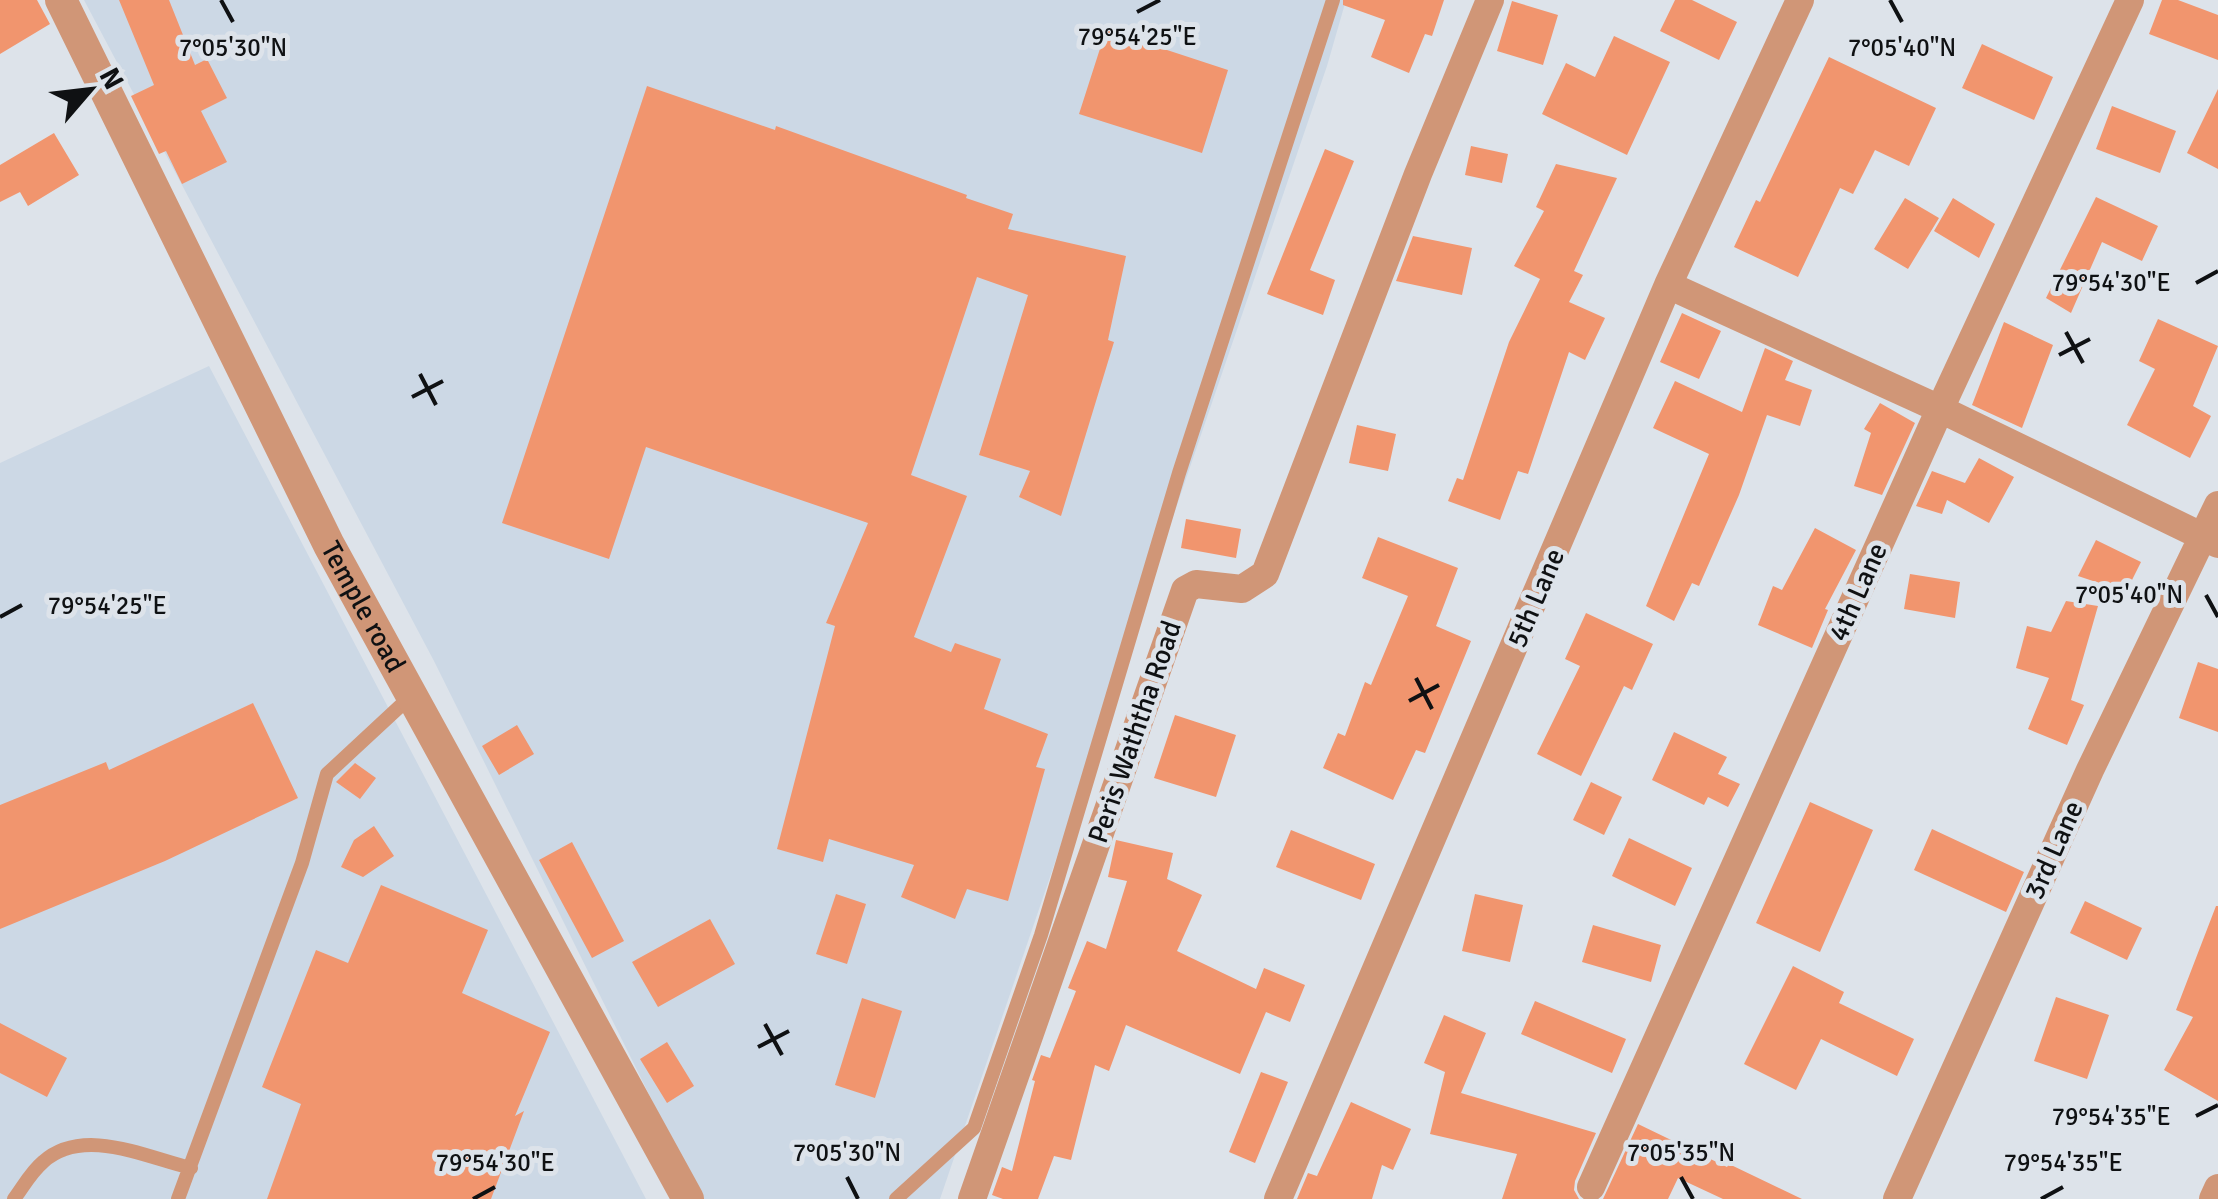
<svg xmlns="http://www.w3.org/2000/svg" width="2218" height="1199" viewBox="0 0 2218 1199" font-family="Signika,sans-serif">
<style>
.built{fill:#ccd8e5}
.building{fill:#f1956e}
.lines{fill:none;stroke-linecap:round;stroke-linejoin:round}
.service{stroke:#d09677;stroke-width:14}
.minor{stroke:#d09677;stroke-width:28}
.tertiary{stroke:#d09677;stroke-width:32}
.ticks{fill:none;stroke:#0f1113;stroke-width:4}
.labels{text-anchor:middle;dominant-baseline:central;stroke-width:10;stroke-linejoin:round;paint-order:stroke}
.street-label{font-size:28px;fill:#0f1113;stroke:#dde3ea}
.ticks-label{font-size:25px;text-anchor:middle;fill:#0f1113;stroke:#dde3ea;stroke-width:10;stroke-linejoin:round;paint-order:stroke}
</style>
<rect width="100%" height="100%" fill="#dde3ea"/>
<path class="built" d="M84 0H1346L1327 66 940 1199H701L434 661Z
M209 366 646 1199H0V463Z"/>
<path class="building" d="M0 0H37L50 24 0 54Z
M119 0H169L195 65 207 59 227 98 201 111 227 162 182 184 166 151 159 154 131 96 154 85Z
M1343 0H1444L1432 36 1425 34 1409 73 1371 57 1385 20 1343 5Z
M1675 0H1692L1737 22 1719 60 1660 31Z
M2162 0H2178L2218 15V60L2149 34Z
M1512 1 1558 15 1543 65 1497 51Z
M1106 30 1228 70 1202 153 1079 114Z
M1614 36 1670 62 1627 155 1542 114 1566 63 1595 77Z
M1982 44 2053 77 2034 120 1962 88Z
M1829 57 1936 108 1909 166 1875 150 1853 194 1840 188 1798 277 1734 247 1756 200 1760 202Z
M647 86 775 130 776 126 967 195 966 198 1013 214 1008 229 1126 256 1108 340 1114 342 1061 516 1019 497 1030 471 979 455 1028 295 977 277 911 475 967 496 914 637 951 652 955 643 1001 659 984 709 1048 734 1036 767 1045 769 1008 901 967 889 955 919 901 897 914 865 829 839 823 862 777 849 835 626 826 623 868 523 646 447 609 559 502 523Z
M2218 89V169L2187 153Z
M2112 106 2176 131 2160 173 2096 149Z
M54 133 79 175 28 206 20 192 0 202V165Z
M1471 146 1508 154 1502 183 1465 175Z
M1325 149 1354 161 1310 270 1335 280 1323 315 1267 294Z
M1556 164 1617 178 1574 271 1583 275 1569 302 1605 318 1585 360 1569 352 1528 474 1518 471 1500 520 1448 501 1457 478 1463 480 1509 342 1540 279 1514 266 1544 211 1536 207Z
M2096 197 2158 226 2142 261 2102 242 2071 313 2046 298Z
M1905 198 1939 218 1908 269 1874 249Z
M1953 198 1995 224 1979 258 1934 231Z
M1413 236 1472 248 1462 295 1396 281Z
M1682 313 1721 331 1699 379 1660 362Z
M2158 319 2218 346 2193 406 2211 416 2190 458 2127 425 2155 369 2139 361Z
M2004 322 2053 345 2022 428 1972 405Z
M1765 348 1793 361 1785 380 1812 390 1800 426 1767 415 1739 495 1699 586 1692 583 1674 621 1646 606 1709 454 1653 428 1675 381 1742 412Z
M1880 403 1915 423 1882 495 1854 486 1871 433 1864 429Z
M1357 425 1396 434 1388 471 1349 463Z
M1979 458 2014 477 1989 523 1947 500 1942 514 1916 506 1932 471 1965 483Z
M1186 519 1241 529 1236 558 1181 548Z
M1815 528 1856 550 1825 609 1828 610 1812 648 1758 625 1773 586 1782 590Z
M1378 537 1458 568 1436 626 1471 641 1425 753 1416 750 1393 800 1323 768 1338 733 1345 736 1365 682 1371 685 1408 596 1362 578Z
M2096 540 2141 562 2126 592 2078 576Z
M1910 574 1960 582 1955 618 1904 609Z
M2066 601 2098 606 2071 700 2084 705 2067 745 2028 729 2049 678 2016 668 2027 626 2051 632Z
M1586 613 1653 644 1632 690 1624 686 1581 776 1537 754 1580 666 1565 659Z
M2198 662 2218 669V732L2179 718Z
M253 703 298 798 165 861 0 929V805L106 762 109 770Z
M1175 715 1236 735 1216 797 1154 778Z
M517 725 534 754 499 775 482 746Z
M1674 732 1727 757 1718 774 1740 784 1728 807 1708 797 1704 805 1652 780Z
M355 763 376 778 360 799 336 782Z
M1591 782 1622 797 1604 835 1573 820Z
M1810 802 1873 830 1820 952 1756 923Z
M374 826 394 856 363 877 341 867 354 840Z
M1932 829 2024 872 2006 912 1914 870Z
M1291 830 1375 864 1361 900 1276 867Z
M1629 838 1692 868 1675 906 1612 876Z
M1116 840 1173 853 1167 879 1202 895 1177 951 1256 989 1264 968 1305 985 1290 1022 1266 1012 1240 1074 1126 1025 1109 1071 1095 1065 1071 1160 1054 1156 1038 1199H1003L992 1195 1002 1167 1012 1171 1035 1081 1032 1080 1041 1055 1050 1058 1076 991 1068 988 1087 941 1106 949 1127 881 1108 877Z
M572 842 624 941 592 958 539 860Z
M381 885 488 930 462 993 550 1032 515 1116 524 1111 491 1199H267L301 1104 262 1087 316 950 348 963Z
M836 894 866 904 847 964 816 954Z
M1475 894 1523 905 1510 962 1462 951Z
M2085 901 2142 928 2127 960 2070 933Z
M2216 906H2218V1101L2164 1070 2193 1017 2176 1010Z
M710 919 735 964 658 1007 632 962Z
M1593 925 1661 945 1651 982 1582 962Z
M1793 966 1844 992 1839 1003 1914 1039 1897 1076 1821 1039 1796 1090 1744 1064Z
M2056 997 2109 1015 2087 1079 2034 1061Z
M862 998 902 1011 875 1098 835 1085Z
M1535 1001 1626 1039 1612 1073 1521 1034Z
M1444 1015 1486 1033 1461 1093 1596 1133 1575 1181 1574 1190 1579 1199H1502L1517 1154 1430 1134 1445 1072 1424 1063Z
M0 1023 67 1058 47 1097 0 1073Z
M667 1042 694 1086 667 1103 640 1059Z
M1261 1072 1288 1082 1255 1163 1229 1152Z
M1351 1102 1411 1129 1393 1170 1382 1165 1372 1199H1297L1308 1173 1317 1176Z
M1638 1124 1727 1167 1729 1164 1802 1199H1723L1678 1178 1668 1199H1603Z"/>
<g class="lines">
<path class="service" d="M14 1199C23 1187 31 1172 43 1162 83 1126 145 1157 191 1168
M178 1199 302 863 327 774 410 697
M896 1199 974 1128 1041 935 1179 473 1333 0"/>
<path class="minor" d="M1668 285 1940 409 2218 544
M1591 1187 1940 409 2130 0
M972 1199 1185 590 1196 584 1242 589 1265 574 1418 174 1490 0
M1278 1199 1668 285 1800 0
M1897 1199 2090 770 2218 505
M2213 1199 2218 1188"/>
<path class="tertiary" id="s1" d="M61 0 329 545 688 1199"/>
</g>
<path class="ticks" d="M221 0 233 22M1890 0 1902 22M1137 12 1160 0M2196 283 2218 271M2066 332 2083 363M2059 355 2090 339M420 374 436 405M412 397 443 381M2206 595 2218 617M0 617 22 605M1416 678 1432 709M1409 701 1439 685M765 1024 782 1055M758 1047 789 1031M2196 1116 2218 1105M847 1177 858 1199M1681 1177 1693 1199M473 1199 495 1187M2041 1199 2063 1187"/>
<g class="labels">
<g class="street-label">
<text transform="translate(1858 592) rotate(-66)">4th Lane</text>
<text transform="translate(1536 598) rotate(-67)">5th Lane</text>
<text stroke="none"><textPath href="#s1" startOffset="678">Temple road</textPath></text>
<text transform="translate(1135 732) rotate(-71)">Peris Waththa Road</text>
<text transform="translate(2054 850) rotate(-66)">3rd Lane</text>
</g>
</g>
<g class="ticks-label">
<text x="1137" y="45">79°54'25"E</text>
<text x="233" y="56">7°05'30"N</text>
<text x="1902" y="56">7°05'40"N</text>
<text x="2111" y="291">79°54'30"E</text>
<text x="2129" y="603">7°05'40"N</text>
<text x="107" y="614">79°54'25"E</text>
<text x="2111" y="1125">79°54'35"E</text>
<text x="847" y="1161">7°05'30"N</text>
<text x="1681" y="1161">7°05'35"N</text>
<text x="495" y="1171">79°54'30"E</text>
<text x="2063" y="1171">79°54'35"E</text>
</g>
<g transform="translate(90 90) rotate(62)" stroke="#dde3ea" stroke-width="8" paint-order="stroke">
<path d="M0-8L18 38L0 25L-18 38Z" fill="#0f1113"/>
<text y="-15" font-size="28" font-weight="bold" text-anchor="middle" fill="#0f1113">N</text>
</g>
</svg>
